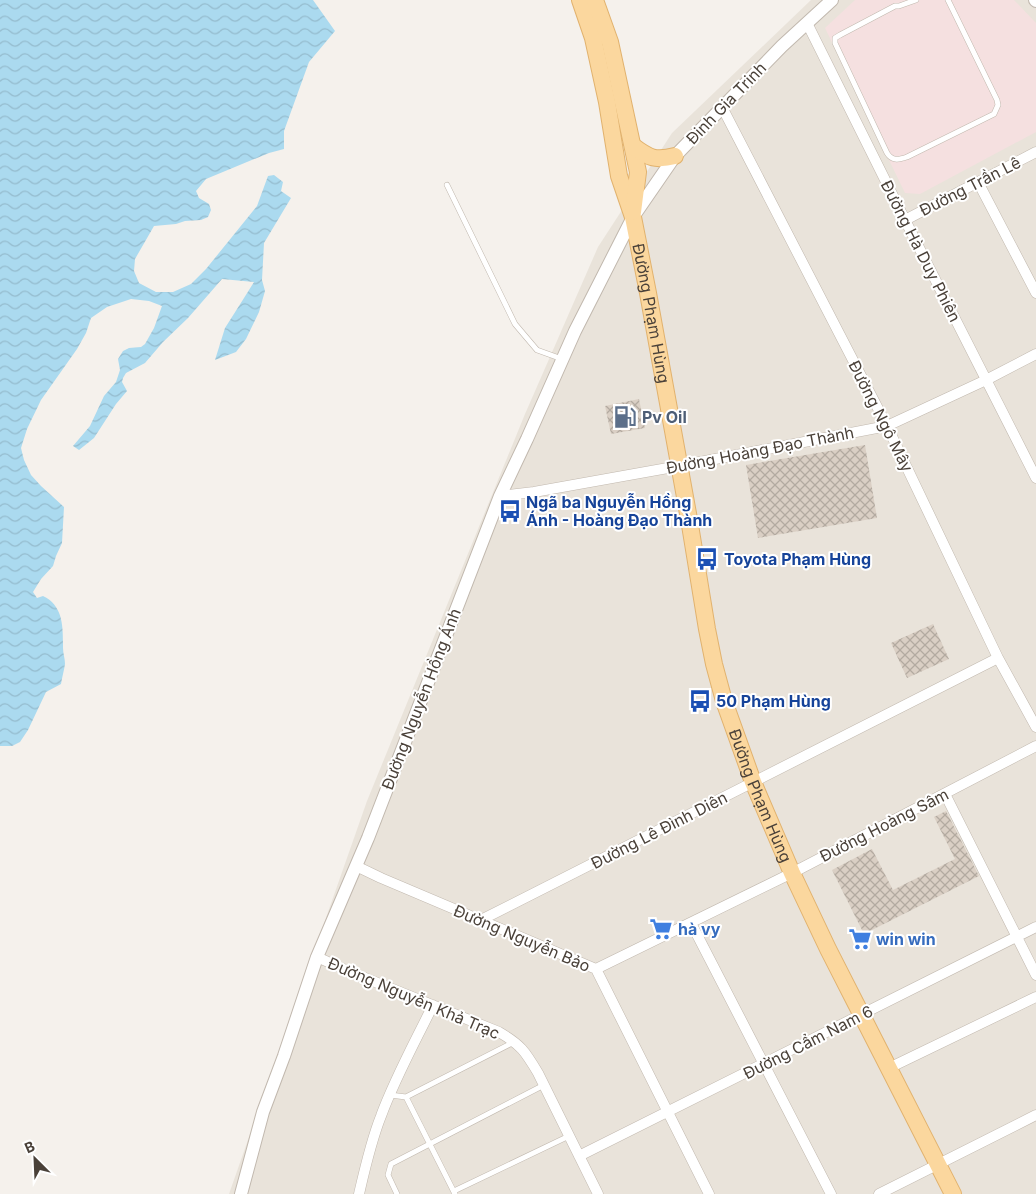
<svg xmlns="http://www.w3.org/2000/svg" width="1036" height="1194" viewBox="0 0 1036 1194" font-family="Inter,sans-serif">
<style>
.residential{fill:#e9e3da}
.medical{fill:#f5e0e0}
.water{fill:url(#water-waves)}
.building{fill:url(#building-cross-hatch)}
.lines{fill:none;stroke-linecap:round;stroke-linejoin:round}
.service-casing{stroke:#c1b8ae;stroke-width:6}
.minor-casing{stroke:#c1b8ae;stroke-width:11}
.tertiary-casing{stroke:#c1b8ae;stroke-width:14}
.primary-casing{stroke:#e1b26e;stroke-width:18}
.service{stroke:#fff;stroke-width:5}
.minor{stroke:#fff;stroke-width:10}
.tertiary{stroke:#fff;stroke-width:12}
.primary{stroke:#fbd79e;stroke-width:16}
.labels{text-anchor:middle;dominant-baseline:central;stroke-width:4;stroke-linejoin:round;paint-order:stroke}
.street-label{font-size:16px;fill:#4a4139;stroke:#fff}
.service-label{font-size:16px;font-weight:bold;fill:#4e5e75;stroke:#fff;text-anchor:start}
.transit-label{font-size:16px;font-weight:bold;fill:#164399;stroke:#fff;text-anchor:start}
.shop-label{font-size:16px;font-weight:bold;fill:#366cbe;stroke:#fff;text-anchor:start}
</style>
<defs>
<pattern id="water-waves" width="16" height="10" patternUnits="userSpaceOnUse" patternTransform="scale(1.25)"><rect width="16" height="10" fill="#abdaef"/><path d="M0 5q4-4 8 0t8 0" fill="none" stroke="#95bcce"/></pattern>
<pattern id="building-cross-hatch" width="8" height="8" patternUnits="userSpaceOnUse" patternTransform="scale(1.25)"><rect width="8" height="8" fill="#dacfc4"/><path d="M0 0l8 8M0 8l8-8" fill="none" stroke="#b3aaa0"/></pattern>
</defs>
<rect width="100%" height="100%" fill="#f5f1ec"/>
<path class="residential" d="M811 0H1036V1194H229L367 801 525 414 598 247 672 133Z"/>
<path class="medical" d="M855 0H1014L1036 23V132L920 194 905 193 825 28Z"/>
<path class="water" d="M0 0H313L335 31 309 62 284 131V149L269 153 206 179 196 191 199 198 209 204 211 210 208 217 201 220 185 221 176 224 154 226 135 259 134 271 139 283 156 292H173L191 284 206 269 257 206 268 176 274 175 283 182 281 191 291 198 264 243 262 280 265 291 259 312 246 339 236 352 215 360 225 328 244 298 254 282 222 279 188 318 163 342 145 363 126 373 123 378 122 382 127 391 116 404 94 438 79 450 73 446 90 426 104 396 116 382 120 370 118 359 123 351 129 348 141 347 145 344 154 328 162 306 149 301 131 299 107 307 91 318 86 333 77 349 41 400 27 429 21 448 24 460 31 475 41 486 64 507 62 543 56 556 53 566 41 579 33 592 37 598 43 596C64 606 63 628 63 648 63 653 65 659 65 664 64 671 62 677 61 684L46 692 28 730 20 742 12 746H0Z"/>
<path class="building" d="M639 399 645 428 611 434 605 406Z
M865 445 877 518 758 538 746 465Z
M933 624 949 659 907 678 891 643Z
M946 811 979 876 864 934 832 870 872 849 893 890 955 859 934 817Z"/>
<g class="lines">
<defs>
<path id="service" d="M916 0 899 6H895L840 35 835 38V43L887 153C892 161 898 160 907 157L994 114 998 105 997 100 948 0
M447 185 515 324 537 350 562 359
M390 1095 406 1097 455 1194
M406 1097 514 1042
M454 1191 569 1136
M397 1194 388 1175 391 1164 544 1085"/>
<path id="minor" d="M807 23 905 220 1036 478
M722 107 887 426 998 658 1036 727
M978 182 1036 293
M905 220 1036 152
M500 496 534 492 679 466 887 426 986 380 1036 354
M945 794 1036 975
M356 866 381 878 596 969 709 1194
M481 920 998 658
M691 923 831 1194
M317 957 348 971 499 1032C521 1045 525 1051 538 1073L598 1194
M596 969 792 873 1036 746
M889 1068 1036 997
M579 1156 1036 927
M359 1194C365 1168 371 1141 381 1116 395 1078 415 1042 433 1005
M879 1194 1036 1115"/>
<path id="tertiary" d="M1035 0 1036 1
M241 1194 263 1112 284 1056 317 957 368 838 500 496 527 439 575 331 633 217 675 156 782 46 832 0"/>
<g id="primary">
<path id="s1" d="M580 0 593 38 607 102 619 176 633 217 648 293 689 519 707 629 714 664 724 701 753 782 792 873 828 949 953 1194"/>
<path d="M595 0 610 42 638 172 633 212"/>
<path d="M633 146C649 158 655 161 675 156"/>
</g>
</defs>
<use href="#service" class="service-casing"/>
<use href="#minor" class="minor-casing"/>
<use href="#tertiary" class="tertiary-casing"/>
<use href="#primary" class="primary-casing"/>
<use href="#service" class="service"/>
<use href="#minor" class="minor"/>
<use href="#tertiary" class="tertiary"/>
<use href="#primary" class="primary"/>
</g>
<defs>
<symbol id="fuel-bare" viewBox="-9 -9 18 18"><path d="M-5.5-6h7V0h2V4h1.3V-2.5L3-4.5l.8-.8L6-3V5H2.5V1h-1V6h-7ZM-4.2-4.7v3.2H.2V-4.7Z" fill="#5c6f8a" stroke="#fff" stroke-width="2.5" paint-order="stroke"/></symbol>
<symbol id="bus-bare" viewBox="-9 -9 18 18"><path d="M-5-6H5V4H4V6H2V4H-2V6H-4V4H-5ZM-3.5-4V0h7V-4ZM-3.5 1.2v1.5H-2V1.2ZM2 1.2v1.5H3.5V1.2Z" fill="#1a4fb4" stroke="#fff" stroke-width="2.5" paint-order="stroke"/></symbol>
<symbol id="supermarket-bare" viewBox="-9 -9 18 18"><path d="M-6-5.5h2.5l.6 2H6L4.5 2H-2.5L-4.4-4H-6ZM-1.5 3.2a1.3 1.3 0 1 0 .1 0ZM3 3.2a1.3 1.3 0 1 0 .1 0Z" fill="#3f7fe0" stroke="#fff" stroke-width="2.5" paint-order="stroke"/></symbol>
</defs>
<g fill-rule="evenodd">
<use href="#fuel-bare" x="609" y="401" width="32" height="32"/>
<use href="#bus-bare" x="494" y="495" width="32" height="32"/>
<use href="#bus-bare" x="691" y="543" width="32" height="32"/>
<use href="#bus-bare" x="684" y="685" width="32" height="32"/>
<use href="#supermarket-bare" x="645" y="913" width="32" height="32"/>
<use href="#supermarket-bare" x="844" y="923" width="32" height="32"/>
</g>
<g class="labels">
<g class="street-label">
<text transform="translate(726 103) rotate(-46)">Đinh Gia Trinh</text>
<text transform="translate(970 186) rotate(-27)">Đường Trần Lê</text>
<text transform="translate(921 251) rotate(63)">Đường Hà Duy Phiên</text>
<text stroke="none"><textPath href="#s1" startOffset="322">Đường Phạm Hùng</textPath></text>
<text transform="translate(881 416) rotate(63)">Đường Ngô Mây</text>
<text transform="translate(760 450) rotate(-11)">Đường Hoàng Đạo Thành</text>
<text transform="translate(421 699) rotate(-69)">Đường Nguyễn Hồng Ánh</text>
<text stroke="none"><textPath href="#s1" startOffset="818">Đường Phạm Hùng</textPath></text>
<text transform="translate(884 825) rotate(-27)">Đường Hoàng Sâm</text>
<text transform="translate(659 830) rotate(-27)">Đường Lê Đình Diên</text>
<text transform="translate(522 938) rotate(23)">Đường Nguyễn Bảo</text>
<text transform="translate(414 998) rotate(23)">Đường Nguyễn Khả Trạc</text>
<text transform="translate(808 1042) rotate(-27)">Đường Cẩm Nam 6</text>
</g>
<g class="service-label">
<text x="642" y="417">Pv Oil</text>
</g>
<g class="transit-label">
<text x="526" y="502">Ngã ba Nguyễn Hồng<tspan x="526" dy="18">Ánh - Hoàng Đạo Thành</tspan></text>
<text x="724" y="559">Toyota Phạm Hùng</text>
<text x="716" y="701">50 Phạm Hùng</text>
</g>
<g class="shop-label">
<text x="678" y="929">hà vy</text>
<text x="876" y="939">win win</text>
</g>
</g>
<g transform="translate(35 1159) rotate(336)" stroke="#ffffff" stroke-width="4" paint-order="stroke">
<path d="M0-4L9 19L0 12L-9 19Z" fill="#4a4139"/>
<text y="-8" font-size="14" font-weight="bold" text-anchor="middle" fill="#4a4139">B</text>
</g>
</svg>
